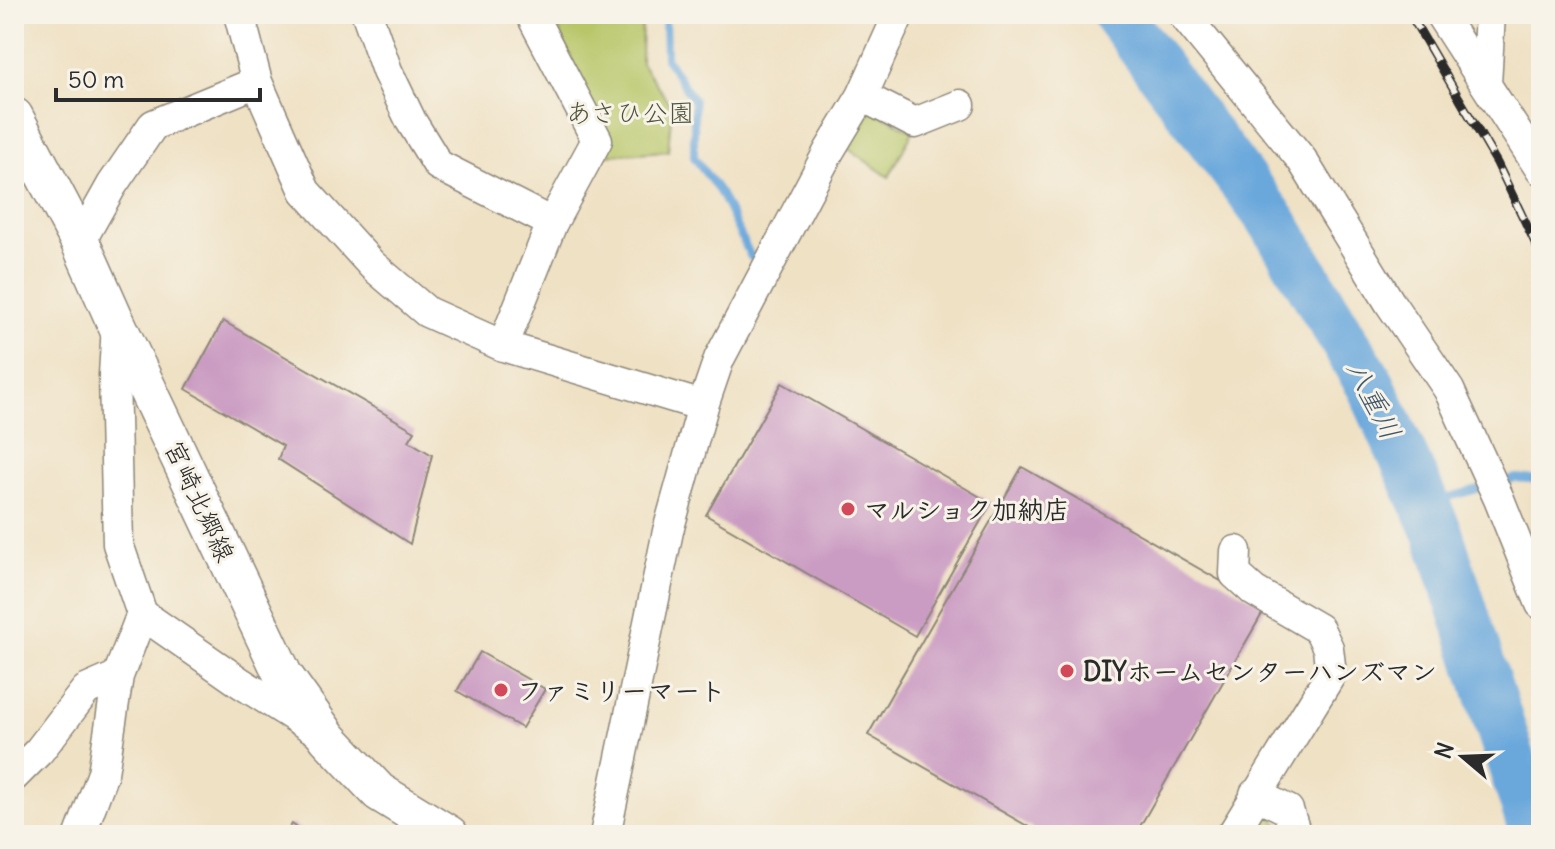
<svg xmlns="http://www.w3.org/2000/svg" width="1555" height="849" font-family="Delius,'Klee One',sans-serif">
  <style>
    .green { fill: #b8c668; stroke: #72784a; stroke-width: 2 }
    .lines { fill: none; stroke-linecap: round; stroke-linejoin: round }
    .stream { stroke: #6aa8dc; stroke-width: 8 }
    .river { stroke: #6aa8dc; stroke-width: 50 }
    .building { fill: #cb9cc3 }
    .minor-casing { stroke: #8d8678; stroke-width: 33 }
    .major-casing { stroke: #8d8678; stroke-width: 41 }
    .minor { stroke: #fff; stroke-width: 30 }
    .major { stroke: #fff; stroke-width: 38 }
    .rail-casing { stroke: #2b2b2b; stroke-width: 9 }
    .rail { stroke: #f7f3e8; stroke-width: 6; stroke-dasharray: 18; stroke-linecap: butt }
    .poi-dot { fill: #d1495b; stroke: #f7f3e8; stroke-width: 3 }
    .labels { text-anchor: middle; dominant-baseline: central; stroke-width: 6; stroke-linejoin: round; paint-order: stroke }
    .park-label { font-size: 26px; fill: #4e523a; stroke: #f7f3e8 }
    .street-label { font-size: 26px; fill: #2b2b2b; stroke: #f7f3e8 }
    .poi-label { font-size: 26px; font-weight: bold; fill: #2b2b2b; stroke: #f7f3e8; text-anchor: start }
    .water-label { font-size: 28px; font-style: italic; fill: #415769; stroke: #f7f3e8 }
  </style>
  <rect width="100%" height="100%" fill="#f7f3e8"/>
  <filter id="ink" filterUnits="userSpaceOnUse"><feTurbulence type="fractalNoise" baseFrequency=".0125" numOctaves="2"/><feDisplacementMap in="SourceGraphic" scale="16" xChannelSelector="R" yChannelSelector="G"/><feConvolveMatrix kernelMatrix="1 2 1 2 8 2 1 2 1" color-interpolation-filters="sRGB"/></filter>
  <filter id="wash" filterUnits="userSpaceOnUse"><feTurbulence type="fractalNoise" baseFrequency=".006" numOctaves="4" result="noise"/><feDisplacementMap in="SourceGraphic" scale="32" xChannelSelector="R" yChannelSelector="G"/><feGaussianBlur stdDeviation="1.8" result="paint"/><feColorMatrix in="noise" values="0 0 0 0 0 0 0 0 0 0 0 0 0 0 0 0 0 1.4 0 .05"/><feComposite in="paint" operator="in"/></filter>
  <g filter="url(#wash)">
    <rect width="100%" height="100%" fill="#efe1c4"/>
    <!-- green -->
    <path class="green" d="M571,14H642L641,63L672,107L668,151L605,155L559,29Z
      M870,109L913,131L889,177L847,148Z
      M1269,813L1287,835H1240L1252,816Z"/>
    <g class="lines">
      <!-- stream -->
      <path class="stream" d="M665,14L666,58L694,101V157L720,193L751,257
        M1499,483L1516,478L1541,480
        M1424,504L1485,487"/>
      <!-- river -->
      <path class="river" d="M1117,14L1274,223L1371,386L1438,533L1535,835"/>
    </g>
    <g id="blocks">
      <!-- building -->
      <path class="building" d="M223,321L415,431L409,441L432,455L410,544L278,459L283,446L186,389Z
        M782,383L991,503L915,636L706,515Z
        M1022,467L1266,607L1135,835H1043L868,735Z
        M480,652L545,689L522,728L457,691Z
        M292,824L307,835H285Z"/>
    </g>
  </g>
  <g filter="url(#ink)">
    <use href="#blocks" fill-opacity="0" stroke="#8d8678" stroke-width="2"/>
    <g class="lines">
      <defs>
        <path id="minor" d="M239,14L257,82L305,191L372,265L427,312L503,346L703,406
          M367,14L387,71L411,121L438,165L552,223
          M1183,14L1302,160L1390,303L1449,390L1499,499L1541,604
          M1440,14L1541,170
          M1486,84L1490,14
          M862,96L915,123L960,105
          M80,242L112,185L153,125L257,82
          M117,325L114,375L118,544L142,614L241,683L322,734
          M503,346L552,223L597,140L531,14
          M14,776L39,751L86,690L118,676
          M1255,794L1288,810L1296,835
          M80,835L103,773L118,676L142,614
          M605,835L668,531L703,406L719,359L829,151L862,96L899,14
          M1232,835L1331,674L1328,648L1319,629L1254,591L1235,574L1236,551"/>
        <path id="major" d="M14,117L80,242L117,325L283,675L328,738L379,792L449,835"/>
      </defs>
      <!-- minor casing -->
      <use href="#minor" class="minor-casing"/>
      <!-- major casing -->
      <use href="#major" class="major-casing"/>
      <!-- minor -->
      <use href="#minor" class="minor"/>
      <!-- major -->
      <use href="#major" class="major"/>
      <defs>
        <path id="rail" d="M1410,14L1497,163L1541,255"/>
      </defs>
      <!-- rail casing -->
      <use href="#rail" class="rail-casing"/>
      <!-- rail -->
      <use href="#rail" class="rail"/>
    </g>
  </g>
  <!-- markers -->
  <g class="poi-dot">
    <circle cx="848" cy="509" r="8"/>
    <circle cx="1067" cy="671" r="8"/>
    <circle cx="501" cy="690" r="8"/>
  </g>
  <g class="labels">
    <!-- park labels -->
    <g class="park-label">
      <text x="630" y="112">あさひ公園</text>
    </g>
    <!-- street labels -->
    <g class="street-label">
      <text transform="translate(200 501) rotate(65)">宮崎北郷線</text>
    </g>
    <!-- poi labels -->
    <g class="poi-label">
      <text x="864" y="509">マルショク加納店</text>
      <text x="1083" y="671">DIYホームセンターハンズマン</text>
      <text x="517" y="690">ファミリーマート</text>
    </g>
    <!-- water labels -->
    <g class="water-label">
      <text transform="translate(1374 400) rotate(63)">八重川</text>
    </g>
  </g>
  <!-- margin -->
  <rect width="1555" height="849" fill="none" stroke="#f7f3e8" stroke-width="48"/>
  <!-- north arrow -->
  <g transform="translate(1463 757) rotate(289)" stroke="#f7f3e8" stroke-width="6" paint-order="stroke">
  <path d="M0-6L14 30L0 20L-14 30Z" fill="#2b2b2b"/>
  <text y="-12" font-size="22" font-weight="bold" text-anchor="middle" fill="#2b2b2b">N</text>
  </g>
  <!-- scale -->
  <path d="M56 88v12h204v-12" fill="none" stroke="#2b2b2b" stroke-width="4"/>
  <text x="68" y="88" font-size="24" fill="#2b2b2b" stroke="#f7f3e8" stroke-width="6" paint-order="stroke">50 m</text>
</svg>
